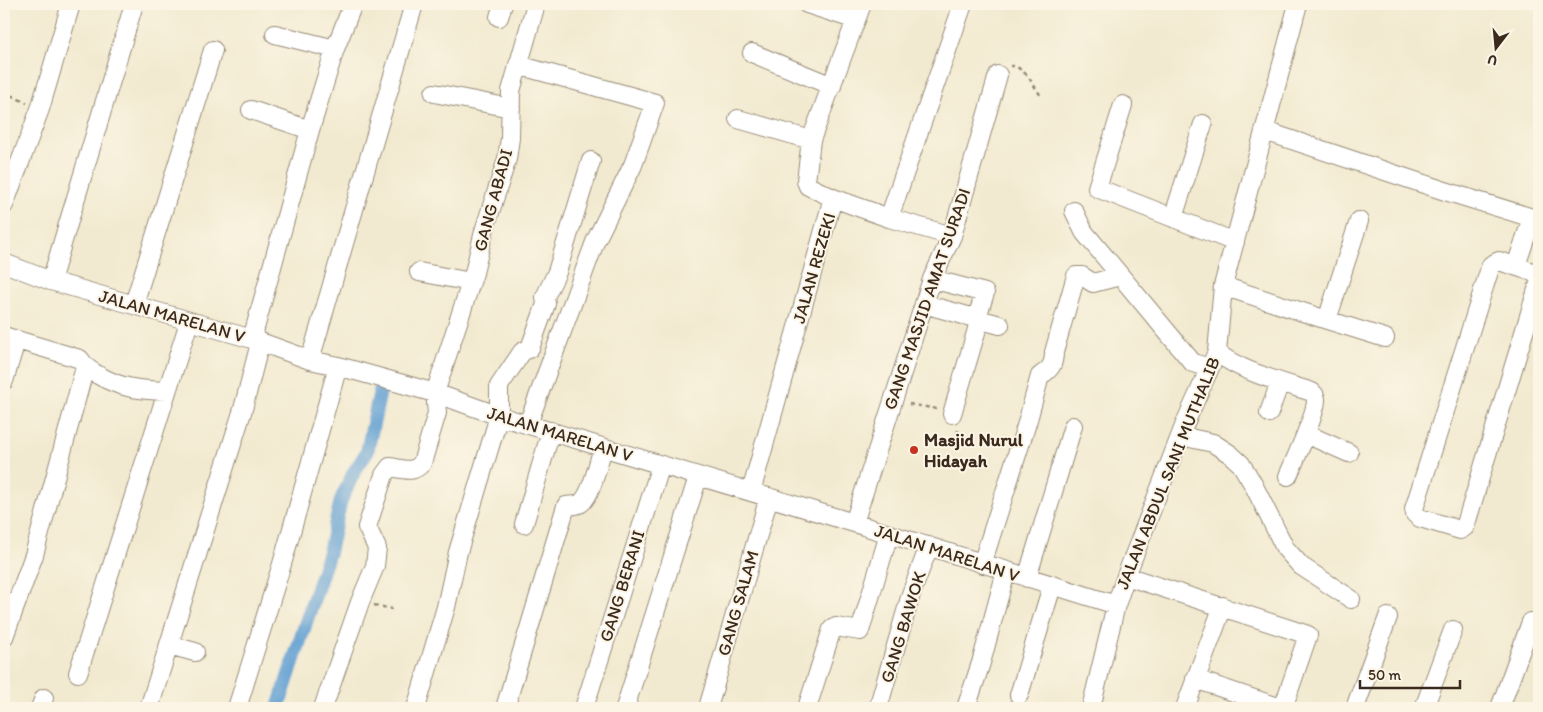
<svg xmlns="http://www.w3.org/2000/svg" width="1543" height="712" font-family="Itim,sans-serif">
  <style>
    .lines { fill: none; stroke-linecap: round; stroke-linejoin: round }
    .canal { stroke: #619fd2; stroke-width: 14 }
    .minor-casing { stroke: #968a77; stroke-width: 20 }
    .path { stroke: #968a77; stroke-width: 2.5; stroke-dasharray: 4 4; stroke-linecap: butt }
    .minor { stroke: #fff; stroke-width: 18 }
    .poi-dot { fill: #c8321e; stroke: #fcf5e5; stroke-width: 2 }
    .labels { text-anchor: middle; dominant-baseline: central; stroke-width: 4; stroke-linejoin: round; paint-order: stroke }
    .street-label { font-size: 18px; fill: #3b2a1e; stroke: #fcf5e5 }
    .poi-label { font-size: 18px; font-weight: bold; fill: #3b2a1e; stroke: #fcf5e5; text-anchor: start }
  </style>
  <rect width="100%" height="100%" fill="#fcf5e5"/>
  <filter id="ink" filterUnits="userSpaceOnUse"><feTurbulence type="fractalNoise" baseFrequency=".02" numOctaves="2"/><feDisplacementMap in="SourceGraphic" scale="10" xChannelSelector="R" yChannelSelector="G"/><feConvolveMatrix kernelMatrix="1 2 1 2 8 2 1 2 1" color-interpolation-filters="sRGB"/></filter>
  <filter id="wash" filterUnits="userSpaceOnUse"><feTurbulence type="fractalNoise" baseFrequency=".0096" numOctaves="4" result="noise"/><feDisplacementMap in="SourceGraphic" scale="20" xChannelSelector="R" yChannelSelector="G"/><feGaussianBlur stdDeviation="1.12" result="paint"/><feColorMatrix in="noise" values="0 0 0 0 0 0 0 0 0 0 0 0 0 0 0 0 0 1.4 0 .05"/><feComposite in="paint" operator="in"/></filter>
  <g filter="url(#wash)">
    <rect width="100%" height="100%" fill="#f2ead0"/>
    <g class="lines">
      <!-- canal -->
      <path class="canal" d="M278,708L329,552L341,500L354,472L367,452L380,391"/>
    </g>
  </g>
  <g filter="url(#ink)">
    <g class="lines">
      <defs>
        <path id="minor" d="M807,4L856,20
          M499,17L503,4
          M275,34L335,49
          M752,53L832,86
          M518,65L655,103L633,165L595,242L528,424
          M434,93L511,108
          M1123,105L1097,188L1235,242
          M251,110L310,130
          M738,119L811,140
          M1265,131L1442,190L1539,220
          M833,198L889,218L962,7
          M4,205L40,109L71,4
          M1074,211L1084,232L1193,363L1210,368
          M889,218L952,236
          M1173,218L1203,124
          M4,263L51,281L252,339L310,360L338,366L435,393L499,416L854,523L1116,605
          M1516,266L1532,218
          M419,272L471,282
          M1539,277L1533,272L1499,261L1491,265L1414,509L1415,514L1420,518L1460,530L1465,527L1539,283
          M932,279L985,293L977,317V329L952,414
          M51,281L134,4
          M1223,286L1327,320L1359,221
          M134,304L213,50
          M924,304L1000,325
          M1327,320L1385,338
          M4,336L80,359C85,367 89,370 98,375C122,389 140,390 167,391
          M252,339L310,130L335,49L353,4
          M1217,352C1236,370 1287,384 1312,392C1315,395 1315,395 1316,399C1317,412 1294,462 1288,476
          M310,360L414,4
          M4,381L16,341
          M1269,413L1280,382
          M1306,434L1349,453
          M1181,436L1213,443L1230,454L1241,464L1253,484L1285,548L1301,566L1351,599
          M751,492L833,198L808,186L806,181L811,140L862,4
          M854,523L932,279L952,236L998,75
          M524,524L551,431
          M982,564L1027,423L1040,376C1051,369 1054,364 1054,352L1076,276H1082L1093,283L1120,276
          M1126,576L1308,635L1283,708
          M1027,578L1073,426
          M4,637L34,555L85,367
          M169,645L195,652
          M78,673L189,322
          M1195,679L1281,708
          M1019,695L1052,586
          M40,708L44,698
          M149,708L243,409L260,343
          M237,708L282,564L338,366
          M323,708L360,602L375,566L377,548L367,527L384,475L390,467C403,469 413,474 422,463L437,413L435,393L474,273L484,231L507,159L510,138L511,91L536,4
          M416,708L446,607L458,552L499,416V386L522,352L530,348L546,304L545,297L557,272L591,161
          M505,708L566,506C571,505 577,506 581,503C592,495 599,460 603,447
          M584,708L661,465
          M625,708L698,477
          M708,708L769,497
          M807,708L832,629L836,627L860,631L889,534
          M878,708L911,594L929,546
          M966,708L981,663L1006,571
          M1091,708L1116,605L1126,576L1186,421L1217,352L1223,286L1298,4
          M1185,708L1223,606
          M1355,708L1388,617
          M1424,708L1453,630
          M1500,708L1531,622"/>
      </defs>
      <!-- minor casing -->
      <use href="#minor" class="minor-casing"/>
      <!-- path -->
      <path class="path" d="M4,38L9,17
        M1010,66H1016L1027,75L1041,96
        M4,92L27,103
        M909,404L937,409
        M957,434L959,427
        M374,605L392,609"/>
      <!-- minor -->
      <use href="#minor" class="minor"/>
    </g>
  </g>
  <!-- markers -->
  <circle class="poi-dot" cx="914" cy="450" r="5"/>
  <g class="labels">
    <!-- street labels -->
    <g class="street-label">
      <text transform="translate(493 200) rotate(-75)">GANG ABADI</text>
      <text transform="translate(814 268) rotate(-74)">JALAN REZEKI</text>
      <text transform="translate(927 299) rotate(-71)">GANG MASJID AMAT SURADI</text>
      <text transform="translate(172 316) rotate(16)">JALAN MARELAN V</text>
      <text transform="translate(560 434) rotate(17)">JALAN MARELAN V</text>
      <text transform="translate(1168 473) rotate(-68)">JALAN ABDUL SANI MUTHALIB</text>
      <text transform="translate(947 553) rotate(18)">JALAN MARELAN V</text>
      <text transform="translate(622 586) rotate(-73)">GANG BERANI</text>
      <text transform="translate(738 603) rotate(-74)">GANG SALAM</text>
      <text transform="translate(903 627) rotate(-73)">GANG BAWOK</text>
    </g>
    <!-- poi labels -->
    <g class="poi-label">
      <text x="924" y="440">Masjid Nurul<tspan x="924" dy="21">Hidayah</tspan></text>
    </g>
  </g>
  <!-- margin -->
  <rect width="1543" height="712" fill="none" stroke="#fcf5e5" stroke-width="20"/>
  <!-- north arrow -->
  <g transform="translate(1496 48) rotate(196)" stroke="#fcf5e5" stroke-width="4" paint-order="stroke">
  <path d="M0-4L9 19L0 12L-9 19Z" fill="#3b2a1e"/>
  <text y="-8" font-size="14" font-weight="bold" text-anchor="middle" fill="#3b2a1e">U</text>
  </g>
  <!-- scale -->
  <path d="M1360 680v8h100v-8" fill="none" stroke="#3b2a1e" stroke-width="2.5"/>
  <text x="1368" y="680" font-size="15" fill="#3b2a1e" stroke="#fcf5e5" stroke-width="4" paint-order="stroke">50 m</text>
</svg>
